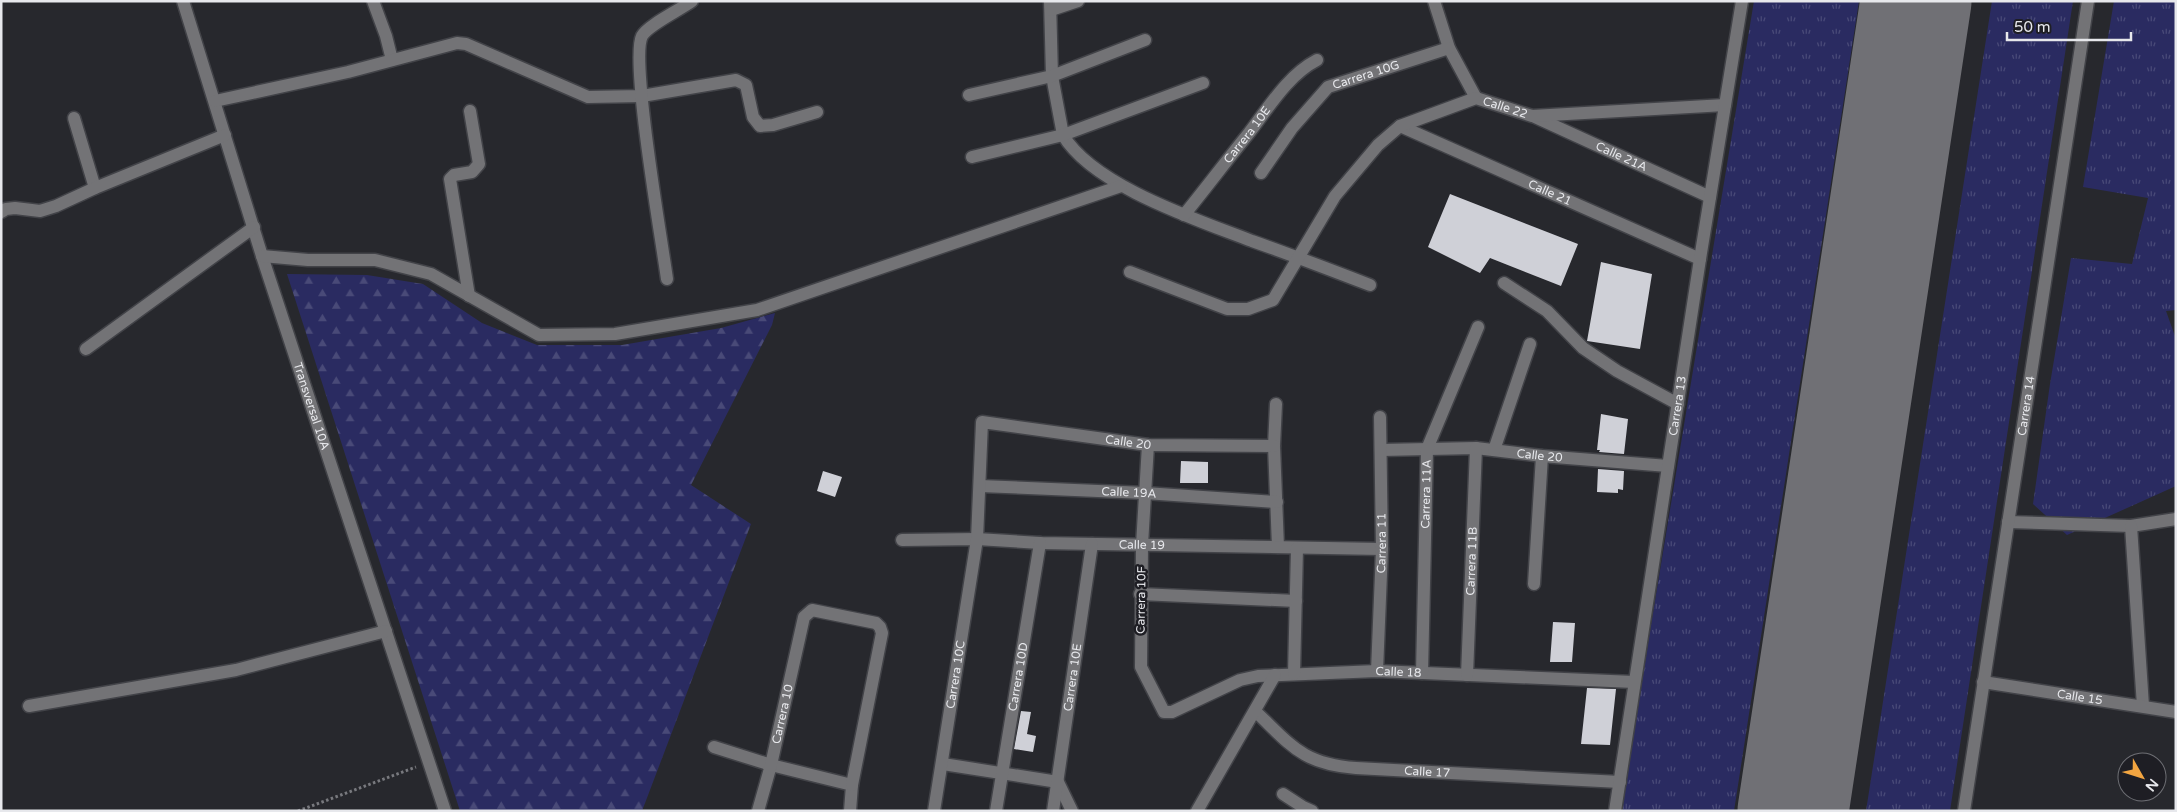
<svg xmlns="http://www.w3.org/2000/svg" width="2177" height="812" font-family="'Varela Round',sans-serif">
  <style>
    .grass { fill: url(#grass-tufts) }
    .forest { fill: url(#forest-firs) }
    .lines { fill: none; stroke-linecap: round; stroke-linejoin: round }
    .runway { stroke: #707075; stroke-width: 111 }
    .building { fill: #cfd0d7 }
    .minor-casing { stroke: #424348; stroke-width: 15 }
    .path { stroke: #78797e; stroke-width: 3; stroke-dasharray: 2.5 2.5; stroke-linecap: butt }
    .minor { stroke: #737376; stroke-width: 12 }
    .labels { text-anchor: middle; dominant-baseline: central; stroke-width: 5; stroke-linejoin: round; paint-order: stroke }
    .street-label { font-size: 12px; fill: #e7e8ec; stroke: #1e1e24 }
  </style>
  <defs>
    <pattern id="grass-tufts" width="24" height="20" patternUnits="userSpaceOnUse" patternTransform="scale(1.25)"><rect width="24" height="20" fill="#2a2b61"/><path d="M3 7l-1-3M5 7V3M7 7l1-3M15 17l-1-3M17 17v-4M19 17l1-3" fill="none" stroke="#494a78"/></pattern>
    <pattern id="forest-firs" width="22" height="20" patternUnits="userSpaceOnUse" patternTransform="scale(1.25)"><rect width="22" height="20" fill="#2a2b61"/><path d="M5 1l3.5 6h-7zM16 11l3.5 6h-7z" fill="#494a78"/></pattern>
  </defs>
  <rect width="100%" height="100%" fill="#27282d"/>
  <!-- grass -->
  <path class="grass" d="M1754,1H1859L1734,811H1622L1651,625Z
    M1992,1H2073L1958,758L1950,811H1866Z
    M2114,1H2176V310L2166,311L2176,339V486L2067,535L2033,504L2050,384L2071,258L2132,264L2148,198L2083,187Z"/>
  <!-- forest -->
  <path class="forest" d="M287,274L367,275L423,284L482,323L537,345H622L721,328L775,313L772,325L691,485L751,524L642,811H460Z"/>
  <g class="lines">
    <!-- runway -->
    <path class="runway" d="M1793,811L1916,1"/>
  </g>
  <!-- building -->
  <path class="building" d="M1450,194L1578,244L1561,286L1490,258L1480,273L1428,247Z
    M1601,262L1652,274L1640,349L1587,341Z
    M1601,414L1628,419L1624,454L1599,452L1600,450H1597Z
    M1181,461L1208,462V483H1180Z
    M1598,469L1624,471L1623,490L1618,489V493L1597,492Z
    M823,471L842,477L835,497L817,491Z
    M1553,622L1575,623L1572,662H1550Z
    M1587,688L1616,689L1610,745L1581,744Z
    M1021,711L1031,712L1027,734L1036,736L1033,752L1014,749Z"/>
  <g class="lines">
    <defs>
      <g id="minor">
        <path id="s1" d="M183,1L262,256L445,811"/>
        <path d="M373,1L386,36L392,60"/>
        <path d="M1050,1L1052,76L1063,135C1093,186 1198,220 1252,241C1292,255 1331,270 1370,285"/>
        <path d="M1434,1L1449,48L1476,98"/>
        <path d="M1051,10L1078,1"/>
        <path d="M969,95L1052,76L1145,40"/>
        <path d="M215,101L348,72L457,43L466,44L588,97L642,96L736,80L746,85L753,117L760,126L773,125L817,112"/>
        <path id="s2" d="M1535,117L1710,197"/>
        <path d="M74,118L95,188"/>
        <path id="s3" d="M1400,126L1700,259"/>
        <path d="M972,157L1063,135L1203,83"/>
        <path id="s4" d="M1261,173L1292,128L1328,87L1449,48"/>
        <path d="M1,212L6,209L15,208L40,211L56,206L95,188L225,135"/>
        <path id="s5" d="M1184,215C1206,188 1227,160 1249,133C1269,107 1288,75 1317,60"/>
        <path d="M262,256L308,260H375L431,274L539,335L615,334L757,310L1121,186"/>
        <path id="s6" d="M1130,272L1227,309H1248L1273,300L1335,196L1378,145L1400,126L1476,98L1532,116L1725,105"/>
        <path d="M667,279C662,242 630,59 642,36C648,25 680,10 692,1"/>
        <path d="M1504,283L1547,311L1583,348L1617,371L1678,404"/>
        <path d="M469,296L450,179L454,175L472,172L479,164L470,111"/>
        <path d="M86,349L254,227"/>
        <path d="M1276,404L1274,446L1278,547"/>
        <path id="s7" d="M1148,445L1142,545L1141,667L1164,712H1172L1240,680L1258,676L1377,671L1634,682"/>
        <path id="s8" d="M1381,450L1476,448L1542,456L1668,466"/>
        <path d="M1494,450L1530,344"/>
        <path id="s9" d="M980,486L1145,493L1277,502"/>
        <path d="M2008,522L2131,526L2176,519"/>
        <path d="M2131,526L2143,706"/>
        <path id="s10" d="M902,540L977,539L1040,543L1382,549"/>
        <path d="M1534,584L1542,456"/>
        <path d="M1140,594L1296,601"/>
        <path id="s11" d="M1377,671L1382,549L1380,417"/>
        <path id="s12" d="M1422,673L1427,449L1478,327"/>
        <path d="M1294,674L1297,548"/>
        <path id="s13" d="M1467,675L1476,448"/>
        <path id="s14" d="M1983,682L2176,712"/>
        <path d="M29,706L236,670L386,631"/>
        <path id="s15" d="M1255,711C1291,745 1302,764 1356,768L1620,782"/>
        <path d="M714,747L771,765L852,785L850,811"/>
        <path d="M943,764L1058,782L1072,811"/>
        <path d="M1283,794L1303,807L1312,811"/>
        <path id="s16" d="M758,811L771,765L804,617L812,610L876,623L880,627L882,633L852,785"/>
        <path id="s17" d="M934,811L977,539L982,422L1148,445L1274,446"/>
        <path id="s18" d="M996,811L1040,543"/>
        <path id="s19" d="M1053,811L1092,544"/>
        <path d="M1197,811L1275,675"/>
        <path id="s20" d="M1615,811L1700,259L1742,1"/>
        <path id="s21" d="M1964,811L2088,1"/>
      </g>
    </defs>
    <!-- minor casing -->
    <use href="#minor" class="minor-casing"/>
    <!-- path -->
    <path class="path" d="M298,811L416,767"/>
    <!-- minor -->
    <use href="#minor" class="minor"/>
  </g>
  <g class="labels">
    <!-- street labels -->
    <g class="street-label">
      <text stroke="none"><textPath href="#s4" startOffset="149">Carrera 10G</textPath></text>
      <text stroke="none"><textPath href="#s6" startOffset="480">Calle 22</textPath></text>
      <text stroke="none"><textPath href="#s5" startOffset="102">Carrera 10E</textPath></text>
      <text stroke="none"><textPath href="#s2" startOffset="95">Calle 21A</textPath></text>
      <text stroke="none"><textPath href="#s3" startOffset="164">Calle 21</textPath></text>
      <text stroke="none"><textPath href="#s20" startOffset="410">Carrera 13</textPath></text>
      <text stroke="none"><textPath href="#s21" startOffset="410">Carrera 14</textPath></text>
      <text stroke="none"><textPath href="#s1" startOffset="425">Transversal 10A</textPath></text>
      <text stroke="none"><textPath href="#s17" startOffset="540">Calle 20</textPath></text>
      <text stroke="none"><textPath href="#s8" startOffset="159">Calle 20</textPath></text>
      <text stroke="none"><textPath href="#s9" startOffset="149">Calle 19A</textPath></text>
      <text stroke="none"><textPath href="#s12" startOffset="179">Carrera 11A</textPath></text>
      <text stroke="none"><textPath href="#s11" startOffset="128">Carrera 11</textPath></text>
      <text stroke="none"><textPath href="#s10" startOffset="240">Calle 19</textPath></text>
      <text stroke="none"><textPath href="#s13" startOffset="114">Carrera 11B</textPath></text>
      <text transform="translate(1141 600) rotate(-89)">Carrera 10F</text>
      <text stroke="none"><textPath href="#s7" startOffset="515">Calle 18</textPath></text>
      <text stroke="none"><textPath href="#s17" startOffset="138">Carrera 10C</textPath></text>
      <text stroke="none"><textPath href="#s18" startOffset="136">Carrera 10D</textPath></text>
      <text stroke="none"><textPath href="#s19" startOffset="135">Carrera 10E</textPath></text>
      <text stroke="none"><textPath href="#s14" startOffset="98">Calle 15</textPath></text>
      <text stroke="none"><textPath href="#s16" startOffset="100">Carrera 10</textPath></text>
      <text stroke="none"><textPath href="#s15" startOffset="191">Calle 17</textPath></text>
    </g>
  </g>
  <!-- border -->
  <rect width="2177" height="812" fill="none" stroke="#e7e8ec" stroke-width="5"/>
  <!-- north arrow -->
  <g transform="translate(2142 777) rotate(129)"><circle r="24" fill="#1e1e24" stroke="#6e6f74"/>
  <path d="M0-4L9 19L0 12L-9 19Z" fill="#f2a541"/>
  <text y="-8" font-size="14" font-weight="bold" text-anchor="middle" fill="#e7e8ec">N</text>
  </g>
  <!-- scale -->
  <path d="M2007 32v8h124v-8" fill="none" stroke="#e7e8ec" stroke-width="2.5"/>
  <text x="2014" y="32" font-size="15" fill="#e7e8ec" stroke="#1e1e24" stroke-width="4" paint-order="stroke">50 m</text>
</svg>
